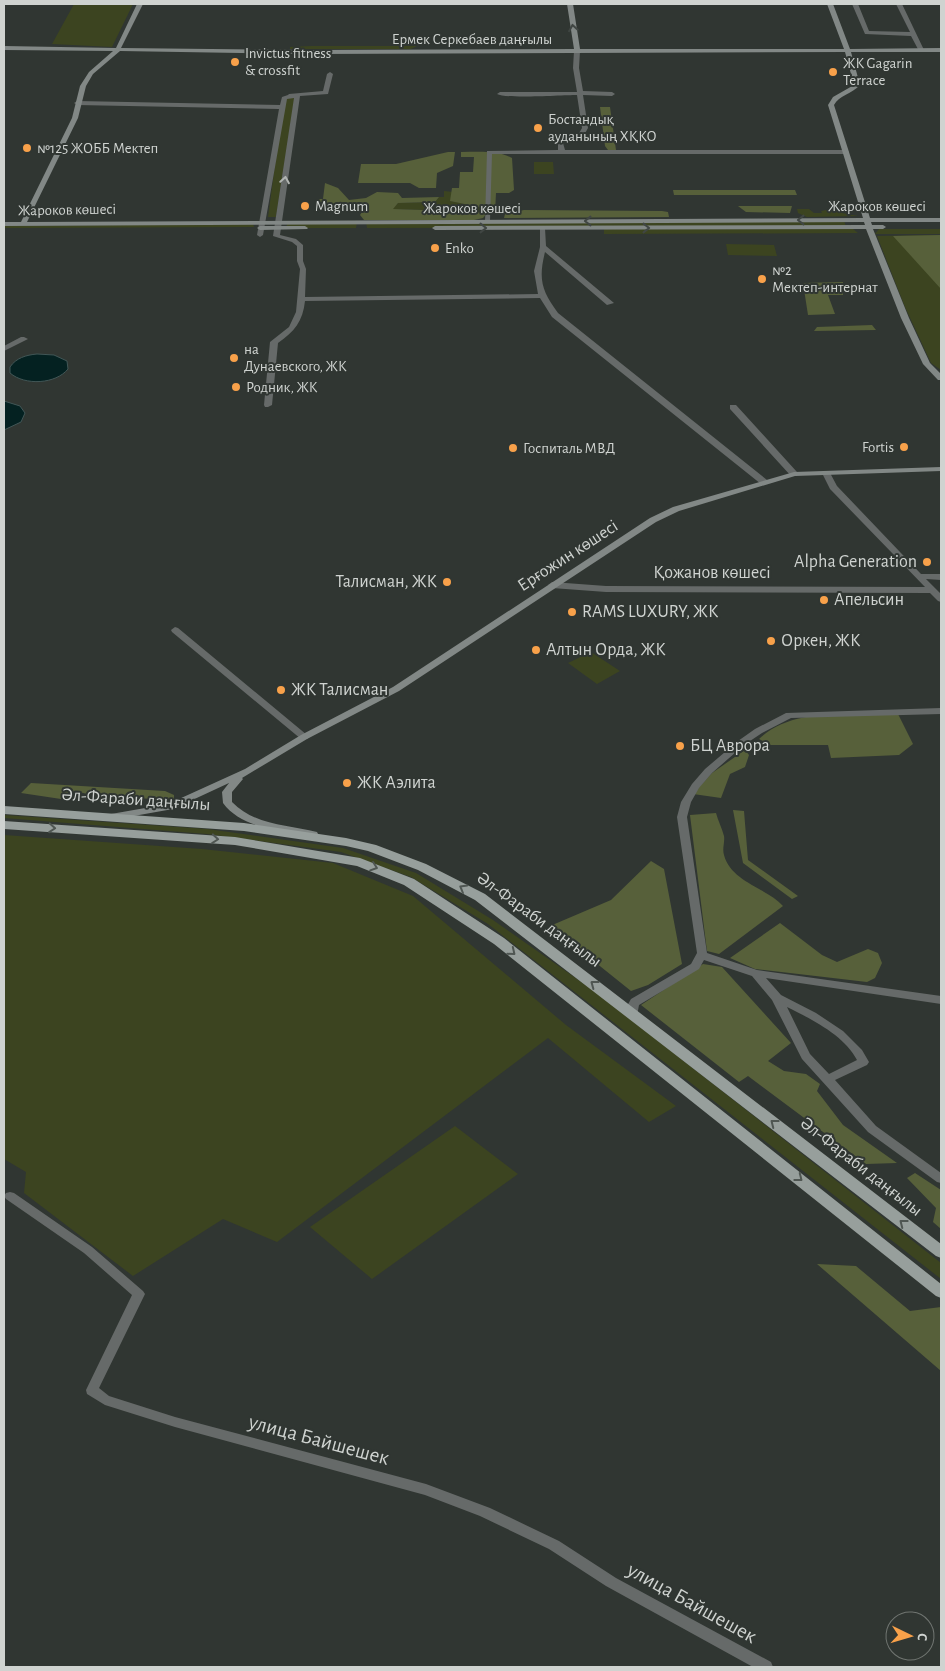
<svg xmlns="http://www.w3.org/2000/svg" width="945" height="1671" font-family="'Alegreya Sans',sans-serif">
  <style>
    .green { fill: #3c4420 }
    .forest { fill: #57603a }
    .water { fill: #042121; stroke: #415656 }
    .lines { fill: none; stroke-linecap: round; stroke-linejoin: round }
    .street { fill: #666a69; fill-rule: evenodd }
    .secondary { fill: #828886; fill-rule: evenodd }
    .primary { fill: #979f9c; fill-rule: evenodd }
    .oneway { stroke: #404643 }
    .oneway2 { stroke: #b0b4b1 }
    .oneway3 { stroke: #4f5652 }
    .poi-dot { fill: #f8a14a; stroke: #303632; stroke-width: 2 }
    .labels { text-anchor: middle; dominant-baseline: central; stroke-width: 4; stroke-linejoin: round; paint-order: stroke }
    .far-street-label { font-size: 15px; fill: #cfd3d0; stroke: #303632 }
    .far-poi-label { font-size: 15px; fill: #cfd3d0; stroke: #303632; text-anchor: start }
    .street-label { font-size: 18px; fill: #cfd3d0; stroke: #303632 }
    .poi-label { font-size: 18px; fill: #cfd3d0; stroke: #303632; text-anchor: start }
    .near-street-label { font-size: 21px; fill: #cfd3d0; stroke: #303632 }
  </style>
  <rect width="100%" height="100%" fill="#303632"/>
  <!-- green -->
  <path class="green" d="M74,4H133L112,47L52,44Z
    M311,46H417L411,49H290V47Z
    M295,96L276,217H268L284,98Z
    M534,162H553L554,174H534Z
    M444,191L453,192L451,201L479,207L488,212L392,209L398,203L435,202L439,197H444Z
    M797,209H809L814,213H822L821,211L826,210L858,216L807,217L798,213Z
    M844,220L846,227L367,228L366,222Z
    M288,221L357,222L356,228H286Z
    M253,224L254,227L4,228V226Z
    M604,229H853L858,233L604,234Z
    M879,229H941V234H875Z
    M941,235V370L931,363L905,307L877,236Z
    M726,244L774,245L777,256L728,255Z
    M591,652L620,671L597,684L568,663Z
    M4,815L207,829L343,848L416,873L493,920L597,993L941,1263V1279L488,924L411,877L341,852L207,834L4,818Z
    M4,835L202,849L333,863L413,896L566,1025L676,1106L649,1122L548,1038L277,1242L223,1219L133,1276L24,1193L26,1172L4,1159Z
    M455,1126L518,1174L372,1279L310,1227Z"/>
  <!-- forest -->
  <path class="forest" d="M600,107H610L616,150H608L605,146Z
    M448,152H455L453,166L437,173L436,188H419L410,183H358L361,164H396Z
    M461,152C479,152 497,150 512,158L514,190L509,193H496L495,212H488L483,218L474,220H364L360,215L364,209L347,206L316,208L317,199H323L325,183L338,188L349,200L366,198L377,192L398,193L402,198L439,197L435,202L398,203L393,209L486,212L479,207L450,201L452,188H459L460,172H473L474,157H461Z
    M673,190H795L797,195H674Z
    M738,206H792L790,213L746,212Z
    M524,210L662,211L668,212L669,217L504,218L505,214Z
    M941,235V289L893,236Z
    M843,282V295H828L835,314L808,315L803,283Z
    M872,325L876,330L814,331L817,327Z
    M898,714L913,744L899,755L831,758L828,745H771L759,739C794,706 854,715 898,714Z
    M745,750L749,755L745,767L730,774L721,798L693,794L712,773Z
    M31,783L165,791L174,795V800L96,796L79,792L61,799L21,793Z
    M733,810L744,811L748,860L798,896L792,899L743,863Z
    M716,813C718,821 722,828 724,836C725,842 722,849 724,855C731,882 767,888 783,906L719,954L707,951L690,815Z
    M651,861L664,869L682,964L648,985L631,991L550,926L611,900Z
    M780,923L822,955L837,962L868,949L878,953L882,963L875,978L867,982L755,969L730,958Z
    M703,964L722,967L791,1043L768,1061L784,1071L806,1074L820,1084L817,1091L843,1125L897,1163L866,1164L748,1076L739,1082L641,1005Z
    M915,1173L941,1190V1229L933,1222L936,1208L907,1178Z
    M817,1264L856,1266L910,1311L941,1307V1371Z"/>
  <!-- water -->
  <path class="water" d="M37,354L54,355L67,361L68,369C56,384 25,386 10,373V367C16,358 26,355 37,354Z
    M4,401L20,406L25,413L21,422L4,430Z"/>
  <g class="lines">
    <!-- street -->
    <path class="street" d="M852,4H858L869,31L910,32L896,4H902L924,50L919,51L911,36L865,34Z
      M577,49L580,51L579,68L583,91L612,92L615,94L612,96L583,95L588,128L583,137L563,143L565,150H846L849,152L846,154H492L490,221L485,222L487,151L558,150V141L578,135L582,128L577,95C562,95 506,99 497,94L500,92H577L573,68L574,51Z
      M330,72L333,74L328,94L300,96L280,235L296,239L303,245V261L306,269L305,297L538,294L534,271L540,247V229L545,228L546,246L614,303L607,305L545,252C538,280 542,291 558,313L767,480V484H761L552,317L540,298L305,301C303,321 294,332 278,343L272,405L268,407H265L264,405L270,342L289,327L296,312L300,269L297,261V246L292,242L273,236L294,98L287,99L263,235L260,237L257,235L279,109L77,105L74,103L77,101L280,105L282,97L288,95L289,94L323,91L327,74Z
      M21,337H24L28,339L4,351V346Z
      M730,405H736L797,472V476H791L730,409Z
      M823,471H829L837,486L921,574H941V580L926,579L941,594V602L938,601L930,593L606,592L552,588L548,585L552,582L606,586L925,587L830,489L822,473Z
      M175,627L178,628L307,735L309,737L307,739H301L172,632L171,630Z
      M941,708V714L791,718L762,733L744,745L712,773L699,788L691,802L687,817L707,953L757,970L941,996V1004L766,978L781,995L816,1013L843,1031L862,1050L869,1062L867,1065L835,1080L876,1126L941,1173V1183L937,1182L868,1132L802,1059L772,1000L752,976L704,960L699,969L639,1005L637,1016H629L627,1006L631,999L691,964L697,953L677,817L681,802L692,784L705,769L738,741L755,729L786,713ZM787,1007C811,1019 844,1035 857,1060L829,1074L810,1054Z
      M10,1192L14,1193L92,1247L143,1291L145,1294L99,1388L109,1396L175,1417L426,1484L490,1508L559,1541L616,1578L771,1662L773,1667H753L606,1586L549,1549L480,1516L425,1495L175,1427L105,1405L87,1394L86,1390L132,1295L84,1253L6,1199L4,1196L6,1193Z"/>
    <!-- secondary -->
    <path class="secondary" d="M137,4H143L121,48L311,50L574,49L567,4H573L580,49H844L827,4H833L850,49L941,48V52H851L860,85C852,94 839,95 834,105L870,218H941V222H871L872,225H883L886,227L883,229H873L909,318L930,363L941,374V380H938L923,364L901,318L866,229L435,230L432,228L435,226L865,225L864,222L4,226V222H21L72,118L80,86L89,72L113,51L4,50V46L116,48ZM120,51L311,54L845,52L854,85L833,97L828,105L863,218L27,222L78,118L86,86L93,74Z
      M305,226L308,228L307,229L260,230L257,228L260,226Z
      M941,467V471L795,476L679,511L656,522L399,691L307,739L242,778L243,779L232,792V802C254,825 288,825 317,832L318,834L317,836L313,837C283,831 242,829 223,803L222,792L229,783L173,809L111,820L106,817L111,814L168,804L245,769L301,735L393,687L650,518L673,507L794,472Z"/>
    <!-- primary -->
    <path class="primary" d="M4,806L244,823L346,838L376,845L426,864L485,894L941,1244V1258L936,1256L475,900L418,870L368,851L346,846L244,831L4,814Z
      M4,821L235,837L360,858L414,879L504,938L941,1284V1298L936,1296L494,944L404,885L357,866L235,845L4,829Z"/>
  </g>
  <!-- one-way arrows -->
  <defs><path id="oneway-chevron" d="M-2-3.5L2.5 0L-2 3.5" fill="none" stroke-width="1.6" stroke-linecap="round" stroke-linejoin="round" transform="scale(1.25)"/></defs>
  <g class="oneway">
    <use href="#oneway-chevron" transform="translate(573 28) rotate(-99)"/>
    <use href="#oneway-chevron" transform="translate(801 220) rotate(180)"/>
    <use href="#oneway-chevron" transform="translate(588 221) rotate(180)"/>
    <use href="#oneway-chevron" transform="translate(483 228)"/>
    <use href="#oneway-chevron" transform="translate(646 228)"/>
  </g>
  <use class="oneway2" href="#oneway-chevron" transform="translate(285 180) rotate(-81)"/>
  <g class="oneway3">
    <use href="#oneway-chevron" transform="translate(52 828) rotate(4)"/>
    <use href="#oneway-chevron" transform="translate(215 839) rotate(5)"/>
    <use href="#oneway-chevron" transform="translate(374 867) rotate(19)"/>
    <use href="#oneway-chevron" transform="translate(463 888) rotate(-150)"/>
    <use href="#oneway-chevron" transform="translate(512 952) rotate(39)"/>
    <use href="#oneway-chevron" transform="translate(594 984) rotate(-143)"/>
    <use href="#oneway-chevron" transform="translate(774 1123) rotate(-142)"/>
    <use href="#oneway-chevron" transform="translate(799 1178) rotate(38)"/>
    <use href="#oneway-chevron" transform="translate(903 1223) rotate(-142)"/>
  </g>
  <!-- markers -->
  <g class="poi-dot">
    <circle cx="235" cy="62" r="5"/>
    <circle cx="833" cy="72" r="5"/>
    <circle cx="538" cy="128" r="5"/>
    <circle cx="27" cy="148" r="5"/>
    <circle cx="305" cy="206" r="5"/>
    <circle cx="435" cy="248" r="5"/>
    <circle cx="762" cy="279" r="5"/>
    <circle cx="234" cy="358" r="5"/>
    <circle cx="236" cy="387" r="5"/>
    <circle cx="904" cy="447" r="5"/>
    <circle cx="513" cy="448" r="5"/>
    <circle cx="927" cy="562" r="5"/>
    <circle cx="447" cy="582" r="5"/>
    <circle cx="824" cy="600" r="5"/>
    <circle cx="572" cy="612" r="5"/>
    <circle cx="771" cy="641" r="5"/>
    <circle cx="536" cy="650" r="5"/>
    <circle cx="281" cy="690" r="5"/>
    <circle cx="680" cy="746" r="5"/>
    <circle cx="347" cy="783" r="5"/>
  </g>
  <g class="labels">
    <!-- far-street labels -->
    <g class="far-street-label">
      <text x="472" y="39">Ермек Серкебаев даңғылы</text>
      <text x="877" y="206">Жароков көшесі</text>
      <text x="472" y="208">Жароков көшесі</text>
      <text transform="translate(67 210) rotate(-1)">Жароков көшесі</text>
    </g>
    <!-- far-poi labels -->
    <g class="far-poi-label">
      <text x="245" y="53">Invictus fitness<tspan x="245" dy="17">&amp; crossfit</tspan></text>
      <text x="843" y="63">ЖК Gagarin<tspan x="843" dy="17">Terrace</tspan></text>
      <text x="548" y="119">Бостандық<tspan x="548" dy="17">ауданының ХҚКО</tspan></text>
      <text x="37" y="148">№125 ЖОББ Мектеп</text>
      <text x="315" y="206">Magnum</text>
      <text x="445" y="248">Enko</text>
      <text x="772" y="270">№2<tspan x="772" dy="17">Мектеп-интернат</tspan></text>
      <text x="244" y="349">на<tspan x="244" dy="17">Дунаевского, ЖК</tspan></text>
      <text x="246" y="387">Родник, ЖК</text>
      <text x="894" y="447" text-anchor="end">Fortis</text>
      <text x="523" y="448">Госпиталь МВД</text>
    </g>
    <!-- street labels -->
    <g class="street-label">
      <text transform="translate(568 556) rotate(-33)">Ерғожин көшесі</text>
      <text x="712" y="573">Қожанов көшесі</text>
      <text transform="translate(136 800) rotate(4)">Әл-Фараби даңғылы</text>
      <text transform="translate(539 920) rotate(36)">Әл-Фараби даңғылы</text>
      <text transform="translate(861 1167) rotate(38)">Әл-Фараби даңғылы</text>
    </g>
    <!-- poi labels -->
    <g class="poi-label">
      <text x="917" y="562" text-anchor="end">Alpha Generation</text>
      <text x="437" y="582" text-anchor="end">Талисман, ЖК</text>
      <text x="834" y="600">Апельсин</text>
      <text x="582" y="612">RAMS LUXURY, ЖК</text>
      <text x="781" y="641">Оркен, ЖК</text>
      <text x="546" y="650">Алтын Орда, ЖК</text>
      <text x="291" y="690">ЖК Талисман</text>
      <text x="690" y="746">БЦ Аврора</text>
      <text x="357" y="783">ЖК Аэлита</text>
    </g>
    <!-- near-street labels -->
    <g class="near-street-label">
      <text transform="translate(319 1440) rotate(15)">улица Байшешек</text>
      <text transform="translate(692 1603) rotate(29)">улица Байшешек</text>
    </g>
  </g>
  <!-- border -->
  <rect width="945" height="1671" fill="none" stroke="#cfd3d0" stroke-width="10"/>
  <!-- north arrow -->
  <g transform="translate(910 1636) rotate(95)"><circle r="24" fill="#303632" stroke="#707571"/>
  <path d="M0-4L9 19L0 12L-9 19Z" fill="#f8a14a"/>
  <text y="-8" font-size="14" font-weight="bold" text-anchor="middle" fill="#cfd3d0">С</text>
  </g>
</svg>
